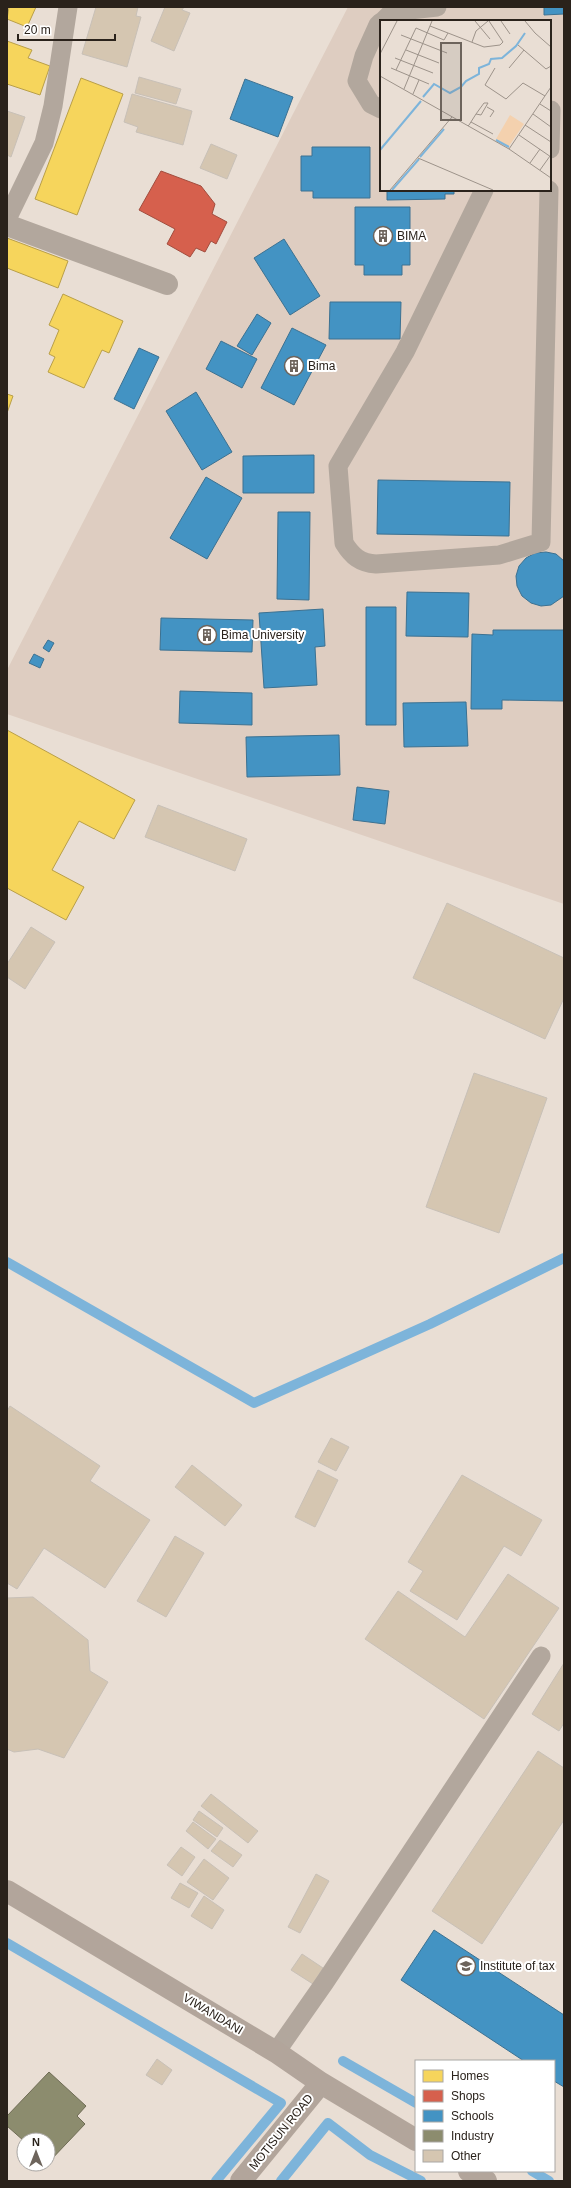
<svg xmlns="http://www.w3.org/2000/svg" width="571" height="2188" font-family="Arial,sans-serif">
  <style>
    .education { fill: #decdc1; fill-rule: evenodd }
    .homes { fill: #f6d55c; stroke: #b99f48 }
    .shops { fill: #d6604d; stroke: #a24d3e }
    .schools { fill: #4393c3; stroke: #3c7191 }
    .industry { fill: #8c8c6e; stroke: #6f6c55 }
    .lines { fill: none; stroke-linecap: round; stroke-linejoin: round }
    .stream { stroke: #7db4da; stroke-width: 10 }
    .building { fill: #d5c6b1; stroke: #c8c0b7 }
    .lane { stroke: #b2a79d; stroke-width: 19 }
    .street { stroke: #b2a79d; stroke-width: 22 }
    .secondary { stroke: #b2a59b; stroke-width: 22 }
    .labels { text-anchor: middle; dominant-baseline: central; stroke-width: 4; stroke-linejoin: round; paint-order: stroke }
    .poi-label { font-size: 12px; fill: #2a221b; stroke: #fff; text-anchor: start }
    .street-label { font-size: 12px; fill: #2a221b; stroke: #fff }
    .inset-river { fill: none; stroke: #7db4da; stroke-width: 2 }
    .inset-road { fill: none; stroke: #9d938a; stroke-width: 1 }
    .view { fill: #6d645c; fill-opacity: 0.15; stroke: #6d645c; stroke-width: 2 }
    .inset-edge { fill: none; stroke: #2a221b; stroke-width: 2 }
  </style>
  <rect width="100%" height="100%" fill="#e9ded4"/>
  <!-- education -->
  <path class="education" d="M348,7H564V904L7,714V670ZM381,21H550V190H381Z"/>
  <!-- homes -->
  <path class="homes" d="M9,7H36L27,27L7,19Z
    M7,41L32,50L28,58L50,66L40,95L7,84Z
    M81,78L123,94L77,215L35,199Z
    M7,238L68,261L58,288L7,268Z
    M63,294L123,321L109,353L102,350L84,388L48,372L55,357L49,354L59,330L49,325Z
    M7,394L13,396L7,413Z
    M7,730L135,800L114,839L79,821L52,870L84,887L66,920L7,888Z"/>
  <!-- shops -->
  <path class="shops" d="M161,171L201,186L215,204L212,214L227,222L216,244L211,241L205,252L196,248L190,257L167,244L175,229L139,210Z"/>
  <!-- schools -->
  <path class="schools" d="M544,7H564V14L544,15Z
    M245,79L293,97L278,137L230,119Z
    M312,147H370V198H313V191H301V156H312Z
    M387,190H454V194H445V199L387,200Z
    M355,207H410V265H402V275H364V265H355Z
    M284,239L320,296L290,315L254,258Z
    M330,302H401L400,339H329Z
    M257,314L271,323L252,355L237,346Z
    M292,328L326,345L294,405L261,388Z
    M221,341L257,359L242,388L206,369Z
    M139,348L159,357L134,409L114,399Z
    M196,392L232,452L202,470L166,411Z
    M314,455V493H243V456Z
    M206,477L242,498L207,559L170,538Z
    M378,480L510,482L509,536L377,534Z
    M278,512H310L309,600L277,599Z
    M546,552L556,554L564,561V596L551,605L541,606L531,603L522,596L517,586L516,576L519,566L526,558L535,553Z
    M407,592L469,593L468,637L406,636Z
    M366,607H396V725H366Z
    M323,609L325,646L315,647L317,685L264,688L259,613Z
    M161,618L253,620L252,652L160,650Z
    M493,630H564V701L502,700V709H471L472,634L493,635Z
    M48,640L54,643L49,652L43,648Z
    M34,654L44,659L40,668L29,663Z
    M180,691L252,693V725L179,723Z
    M466,702L468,746L404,747L403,703Z
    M339,735L340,775L247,777L246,737Z
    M357,787L389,791L385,824L353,820Z
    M434,1930L564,2015V2087L554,2081V2061H524L401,1980Z"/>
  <!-- industry -->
  <path class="industry" d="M49,2072L86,2106L77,2116L85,2124L48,2163V2140L24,2141L7,2126V2116Z"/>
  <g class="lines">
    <!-- stream -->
    <path class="stream" d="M7,1262L254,1403L430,1324L564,1258
      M7,1943L281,2103L216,2181
      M343,2061L416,2103
      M532,2171L549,2181
      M281,2181L328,2123L370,2155L421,2181"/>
  </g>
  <!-- building -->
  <path class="building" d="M96,7H138L136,16L141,17L127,67L82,54Z
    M165,7H184L182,10L190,13L174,51L151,41Z
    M139,77L181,89L176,104L135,93Z
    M132,94L192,111L183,145L136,132L138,127L124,122Z
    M7,111L25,117L11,157L7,155Z
    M211,144L237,155L227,179L200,168Z
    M158,805L247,839L235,871L145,837Z
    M447,903L564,958V998L545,1039L413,978Z
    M31,927L55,942L25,989L7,977V964Z
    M474,1073L547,1098L499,1233L426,1207Z
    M10,1406L100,1466L90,1481L150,1520L105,1588L44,1548L17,1589L7,1583V1411Z
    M331,1438L349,1447L336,1471L318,1462Z
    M192,1465L242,1505L225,1526L175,1487Z
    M318,1470L338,1480L315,1527L295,1517Z
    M462,1475L542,1520L521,1556L504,1546L457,1620L410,1591L423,1571L408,1562Z
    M175,1536L204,1553L166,1617L137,1601Z
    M508,1574L559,1608L484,1719L365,1639L398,1591L465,1637Z
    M33,1597L88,1640L90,1671L108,1682L64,1758L38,1749L14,1752L7,1749V1598Z
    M564,1663V1723L559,1731L532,1714Z
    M538,1751L564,1768V1820L482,1944L432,1911Z
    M211,1794L258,1831L248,1843L201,1806Z
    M199,1811L223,1828L217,1837L193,1820Z
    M193,1822L216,1839L208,1849L186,1831Z
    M220,1840L242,1855L233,1867L211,1851Z
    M181,1847L195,1857L182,1876L167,1865Z
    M204,1859L229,1878L213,1900L187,1882Z
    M316,1874L329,1881L300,1933L288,1927Z
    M180,1883L198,1893L189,1908L171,1898Z
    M204,1896L224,1910L212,1929L191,1916Z
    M302,1954L323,1968L313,1984L291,1970Z
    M157,2059L172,2070L162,2085L146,2075Z"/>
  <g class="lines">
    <!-- lane -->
    <path class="lane" d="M383,21L392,12L437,7
      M381,22L378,25L364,56L357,81L371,104L381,109
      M550,149L551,110
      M484,190L405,352L338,466L344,543C352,556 360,563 376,564L499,555L541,542L549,190
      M7,219L44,143L53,106L68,7
      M276,2052L325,1982L541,1656"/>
    <!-- street -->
    <path class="street" d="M7,225L167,284"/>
    <!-- secondary -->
    <path class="secondary" d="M7,1891L276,2052L321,2083L416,2140
      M469,2171L486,2181
      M241,2181L321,2083"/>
  </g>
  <!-- icons -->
  <defs>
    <symbol id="building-ring" viewBox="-11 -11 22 22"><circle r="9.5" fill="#fff" stroke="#6d645c" stroke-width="1.5"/><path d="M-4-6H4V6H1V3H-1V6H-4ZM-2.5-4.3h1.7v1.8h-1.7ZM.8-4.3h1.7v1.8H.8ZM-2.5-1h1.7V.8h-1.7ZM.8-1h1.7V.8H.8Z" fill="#6d645c"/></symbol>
    <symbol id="university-ring" viewBox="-11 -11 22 22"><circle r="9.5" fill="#fff" stroke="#6d645c" stroke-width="1.5"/><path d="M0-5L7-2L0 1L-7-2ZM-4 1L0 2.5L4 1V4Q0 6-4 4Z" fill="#6d645c"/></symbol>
  </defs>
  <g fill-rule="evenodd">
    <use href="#building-ring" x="372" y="225" width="22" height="22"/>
    <use href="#building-ring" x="283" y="355" width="22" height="22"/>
    <use href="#building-ring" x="196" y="624" width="22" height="22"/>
    <use href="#university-ring" x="455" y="1955" width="22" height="22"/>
  </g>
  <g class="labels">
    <!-- poi labels -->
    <g class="poi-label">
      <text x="397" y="236">BIMA</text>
      <text x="308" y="366">Bima</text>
      <text x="221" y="635">Bima University</text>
      <text x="480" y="1966">Institute of tax</text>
    </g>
    <!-- street labels -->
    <g class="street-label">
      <text transform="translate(213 2014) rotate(31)">VIWANDANI</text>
      <text transform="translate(281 2132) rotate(-51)">MOTISUN ROAD</text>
    </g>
  </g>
  <!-- overview -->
  <g transform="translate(380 20)">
    <rect width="171" height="171" fill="#e9ded4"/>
    <path d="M130,95L144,104L129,126L116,119Z" fill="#f4d1ae"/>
    <path class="inset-river" d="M43,77L54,64L70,73L81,67L86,61L99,54V48L109,44L111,39L122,38L136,26L145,13M116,120L129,127M0,130L41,81M40,137L64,109M12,170L39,139"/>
    <path class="inset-road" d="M95,1L110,19M121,1L130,14M145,1L155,13L171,27M50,6L104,27L120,25L123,22L109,1M21,15L67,33M92,22L96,11L108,1M138,25L166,49L171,46M26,30L59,43M0,34L17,1M15,38L53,53M11,48L49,64M115,48L105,65L126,79L143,63L165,76M129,48L144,30M16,50L36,8L64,20L68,13M0,56L129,129L171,158M24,69L52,1M33,74L39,60M160,84L171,91M107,87L114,91L110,97M153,94L171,107M91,102L113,114M145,105L171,122M88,106L89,105L96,94L104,83H108L101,95L96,94M139,115L171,137M129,129L171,67M38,138L113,170M150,143L160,129M160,150L170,136M10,170L72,97"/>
    <path class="view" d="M61,23H81V100H61Z"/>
    <rect width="171" height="171" class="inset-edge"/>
  </g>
  <!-- border -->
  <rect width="571" height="2188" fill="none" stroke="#2a221b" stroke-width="16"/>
  <!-- legend -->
  <rect x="415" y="2060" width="140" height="112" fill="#ffffff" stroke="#aaa7a4"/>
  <rect x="423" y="2070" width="20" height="12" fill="#f6d55c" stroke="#aaa7a4"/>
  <text x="451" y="2080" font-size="12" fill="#2a221b">Homes</text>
  <rect x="423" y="2090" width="20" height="12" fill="#d6604d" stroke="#aaa7a4"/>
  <text x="451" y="2100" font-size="12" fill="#2a221b">Shops</text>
  <rect x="423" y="2110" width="20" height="12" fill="#4393c3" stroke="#aaa7a4"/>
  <text x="451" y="2120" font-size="12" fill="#2a221b">Schools</text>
  <rect x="423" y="2130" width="20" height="12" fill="#8c8c6e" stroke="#aaa7a4"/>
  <text x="451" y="2140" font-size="12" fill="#2a221b">Industry</text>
  <rect x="423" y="2150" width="20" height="12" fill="#d5c6b1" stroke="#aaa7a4"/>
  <text x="451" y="2160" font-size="12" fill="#2a221b">Other</text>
  <!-- north arrow -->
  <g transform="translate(36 2152)"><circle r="19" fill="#ffffff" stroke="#aaa7a4"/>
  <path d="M0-3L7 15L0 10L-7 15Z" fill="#6d645c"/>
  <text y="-6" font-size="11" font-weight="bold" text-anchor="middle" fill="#2a221b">N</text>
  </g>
  <!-- scale -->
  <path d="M18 34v6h97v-6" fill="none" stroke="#2a221b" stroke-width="2"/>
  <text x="24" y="34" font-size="12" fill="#2a221b" stroke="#ffffff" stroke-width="3" paint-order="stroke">20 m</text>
</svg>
